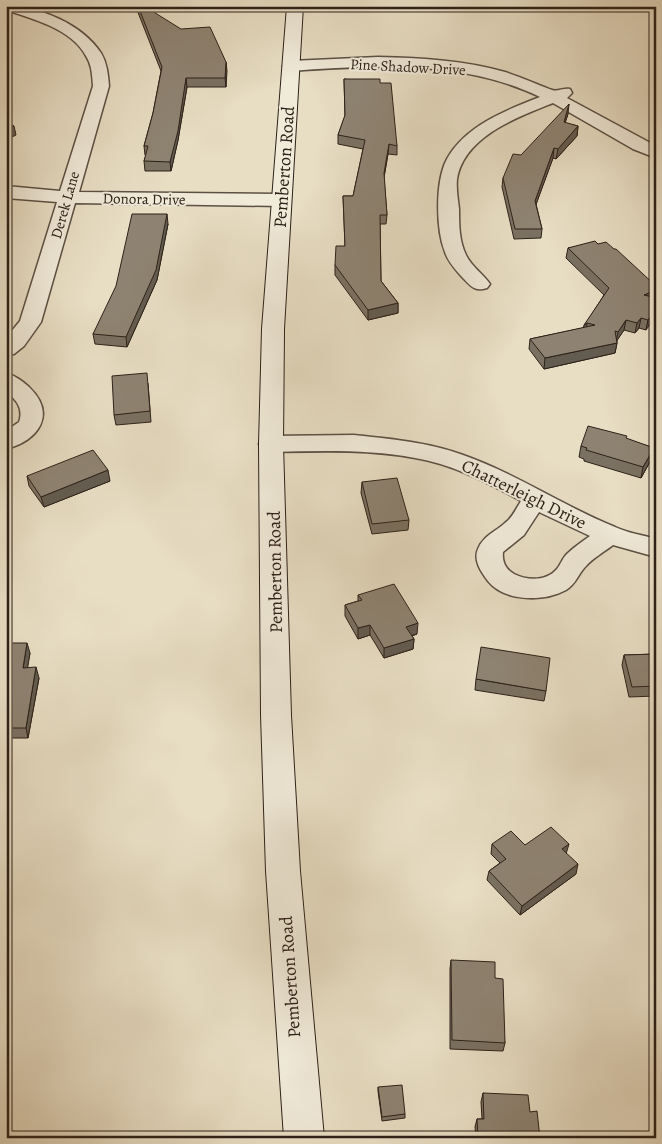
<svg xmlns="http://www.w3.org/2000/svg" width="662" height="1144" font-family="Alegreya,serif">
  <style>
    .lines { fill: none; stroke-linecap: round; stroke-linejoin: round }
    .street-casing { stroke: #5c5044; stroke-width: 3 }
    .secondary-casing { stroke: #2d2119; stroke-width: 2 }
    .street { fill: #f0ead9; fill-rule: evenodd }
    .secondary { fill: #f0ead9; fill-rule: evenodd }
    .wall { fill: #7a7162; stroke: #2d2119 }
    .shaded-wall { fill: #635c50; stroke: #2d2119 }
    .building { fill: #8e8372; stroke: #2d2119 }
    .labels { text-anchor: middle; dominant-baseline: central; stroke-width: 4; stroke-linejoin: round; paint-order: stroke }
    .far-street-label { font-size: 15px; fill: #2d2119; stroke: #f0ead9 }
    .street-label { font-size: 18px; fill: #2d2119; stroke: #f0ead9 }
  </style>
  <rect width="100%" height="100%" fill="#e8dec4"/>
  <filter id="stains"><feTurbulence type="fractalNoise" baseFrequency=".004" numOctaves="4"/><feColorMatrix values="0 0 0 0 .2 0 0 0 0 .09 0 0 0 0 .02 0 0 0 .5 -.17"/></filter>
  <radialGradient id="worn" r=".72"><stop offset=".6" stop-color="#630" stop-opacity="0"/><stop offset="1" stop-color="#630" stop-opacity=".3"/></radialGradient>
  <g class="lines">
    <defs>
      <path id="street" d="M6,6C39,6 82,24 101,53C107,63 108,74 109,86L79,192L281,194L288,196L290,200L288,204L281,206L75,203L41,322L24,346L14,354L6,355V338L20,321L57,202L6,198V186L60,191L93,86C92,75 92,65 86,56C72,29 33,19 6,10Z
        M378,57C420,58 464,60 505,72C521,77 536,84 552,90C557,92 563,88 570,89L572,93L567,98L656,146V158L633,149L553,103C518,117 464,136 457,179C456,189 458,199 459,209C459,224 459,241 466,255C471,266 483,274 490,284L487,288C474,292 471,286 462,277C456,270 448,262 445,252C436,230 435,181 447,159C465,126 506,110 540,97C464,60 373,65 291,71L285,69L283,66L285,63L291,61Z
        M6,373C16,376 22,381 29,387C57,414 39,440 6,449V431L19,422C24,408 16,400 6,391Z
        M354,435C391,439 428,442 463,455C517,474 563,506 615,527C628,533 642,535 656,539V557L613,545C604,552 593,558 586,566C578,574 576,584 566,590C544,602 505,602 488,581C481,572 473,560 478,549C483,536 495,532 505,523C512,518 516,509 521,501C489,483 452,464 415,458C368,449 319,451 271,452L263,449L259,444L263,439L271,436ZM539,512L590,536C582,542 574,547 568,553C563,557 561,564 557,569C547,581 528,581 514,574C505,569 502,561 503,552L524,535Z"/>
      <path id="secondary" d="M287,6H303L284,329L283,444L291,715L300,871L324,1138H284L266,871L261,715L259,444L262,329Z"/>
    </defs>
    <!-- street casing -->
    <use href="#street" class="street-casing"/>
    <!-- secondary casing -->
    <use href="#secondary" class="secondary-casing"/>
    <!-- street -->
    <use href="#street" class="street"/>
    <!-- secondary -->
    <use href="#secondary" class="secondary"/>
  </g>
  <!-- wall -->
  <path class="wall" d="M136,6H144L226,62V87H187L178,140L171,171H145L144,161L146,155H145L144,146L153,113L161,71L137,10Z
    M344,79L380,83L397,146V155L388,154L384,178L387,215L386,224H380L381,281L398,303V313L368,320L335,275V265L345,246L343,196H353L363,149L338,144V135L345,116Z
    M568,114L565,123L578,126L577,136L556,159L553,158L536,204L542,229L541,238L514,239L502,187L503,178L521,155Z
    M168,224L157,280L127,347L95,344L93,334Z
    M598,244L656,286L646,330L639,328L635,333L624,330L617,340V343L615,353L544,369L529,349L530,339L583,328L604,295L566,258L568,248Z
    M148,383L151,422L116,425L114,415Z
    M627,439L654,448L652,458L641,478L584,461V459L579,457L581,446Z
    M27,476L110,481L44,507L29,486Z
    M362,482L409,520L408,530L372,534L361,493Z
    M358,595L417,634L412,636L414,639L413,649L384,658L370,635L358,639L345,616V605L358,601Z
    M6,643L30,653L27,668L39,678L28,738H6Z
    M656,654V696L629,697L622,665L624,655Z
    M476,679L546,691L544,701L475,690Z
    M492,844L525,845L566,853L576,874L520,915L487,880L489,871L500,863L491,854Z
    M451,960L495,978L505,1043L503,1051L450,1049V969Z
    M378,1087L405,1114V1118L382,1121L378,1091Z
    M483,1093L530,1112L540,1138H476L475,1127L477,1119H482L481,1102Z"/>
  <!-- shaded-wall -->
  <path class="shaded-wall" d="M226,62L227,71L226,87L225,78Z
    M186,78L187,87L178,140L171,171L170,162Z
    M569,104L568,114L562,132L564,122Z
    M14,126L16,135L6,140V130Z
    M578,126L577,136L556,159L558,149Z
    M389,144L388,154L383,182L384,173Z
    M554,148L553,158L534,210L535,201Z
    M167,214L168,224L157,280L127,347L126,337Z
    M656,290V299L644,295Z
    M398,303V313L368,320V310Z
    M656,309V316L646,330L648,320Z
    M641,318L639,328L635,333L637,323Z
    M626,320L624,330L616,342L618,332Z
    M587,323L586,333L582,335L584,325Z
    M617,343L615,353L544,369L545,358Z
    M654,448L652,458L641,478L643,467Z
    M108,470L110,481L44,507L41,497Z
    M418,623L417,634L406,637V627Z
    M370,625V635L358,639V628Z
    M414,639L413,649L384,658V648Z
    M27,643L30,653L26,678L23,668Z
    M36,667L39,678L28,738L26,728Z
    M569,844L566,854L562,849Z
    M578,864L576,874L520,915L522,906Z"/>
  <!-- building -->
  <path class="building" d="M138,6H144L181,29L210,27L226,62L225,78H186L178,131L170,162L144,161L148,146H144L153,113L162,67Z
    M344,79H380V83H391L397,146L389,144L384,173L387,215H380L381,281L398,303L368,310L335,265L336,246H345L343,196H353L365,140L338,135L345,115Z
    M569,104L564,122L578,126L558,149L554,148L535,201L542,229H515L503,178L513,154L521,155Z
    M6,123L14,126L6,130Z
    M132,214H167L156,270L126,337L93,334L116,286Z
    M595,241L598,244L606,242L614,249H616L656,286V290L644,295L656,298V309L648,320L641,318L637,323L626,320L618,332L615,331L617,343L545,358L530,339L595,325L587,323L584,325L609,288L568,248Z
    M147,373L150,411L114,415L112,376Z
    M588,426L627,436L626,438L654,448L643,467L586,450L587,448L581,446Z
    M93,450L108,470L41,497L27,476Z
    M397,478L409,520L372,524L362,482Z
    M394,584L418,623L406,627L414,639L384,648L370,625L358,628L345,605L362,600L358,595Z
    M6,643H27L23,668L36,667L26,728H6Z
    M481,647L550,658L546,691L476,679Z
    M656,654V686L632,687L624,655Z
    M551,827L569,844L562,849L578,864L522,906L489,871L506,859L492,844L511,831L525,845Z
    M451,960L495,962V978L503,979L505,1043L452,1040Z
    M402,1085L405,1114L382,1117L378,1087Z
    M483,1093L528,1095L530,1112L537,1111L540,1138H478L477,1119H484Z"/>
  <g class="labels">
    <!-- far-street labels -->
    <g class="far-street-label">
      <text transform="translate(408 67) rotate(3)">Pine Shadow Drive</text>
      <text transform="translate(144 199) rotate(1)">Donora Drive</text>
      <text transform="translate(65 205) rotate(-74)">Derek Lane</text>
    </g>
    <!-- street labels -->
    <g class="street-label">
      <text transform="translate(284 167) rotate(-86)">Pemberton Road</text>
      <text transform="translate(524 494) rotate(26)">Chatterleigh Drive</text>
      <text transform="translate(275 572) rotate(-91)">Pemberton Road</text>
      <text transform="translate(290 977) rotate(-94)">Pemberton Road</text>
    </g>
  </g>
  <!-- margin -->
  <rect width="662" height="1144" fill="none" stroke="#e8dec4" stroke-width="25"/>
  <rect x="8" y="8" width="647" height="1129" fill="none" stroke="#2d2119" stroke-width="2.5"/>
  <rect x="12" y="12" width="637" height="1119" fill="none" stroke="#2d2119"/>
  <rect width="100%" height="100%" filter="url(#stains)"/>
  <rect width="100%" height="100%" fill="url(#worn)"/>
</svg>
